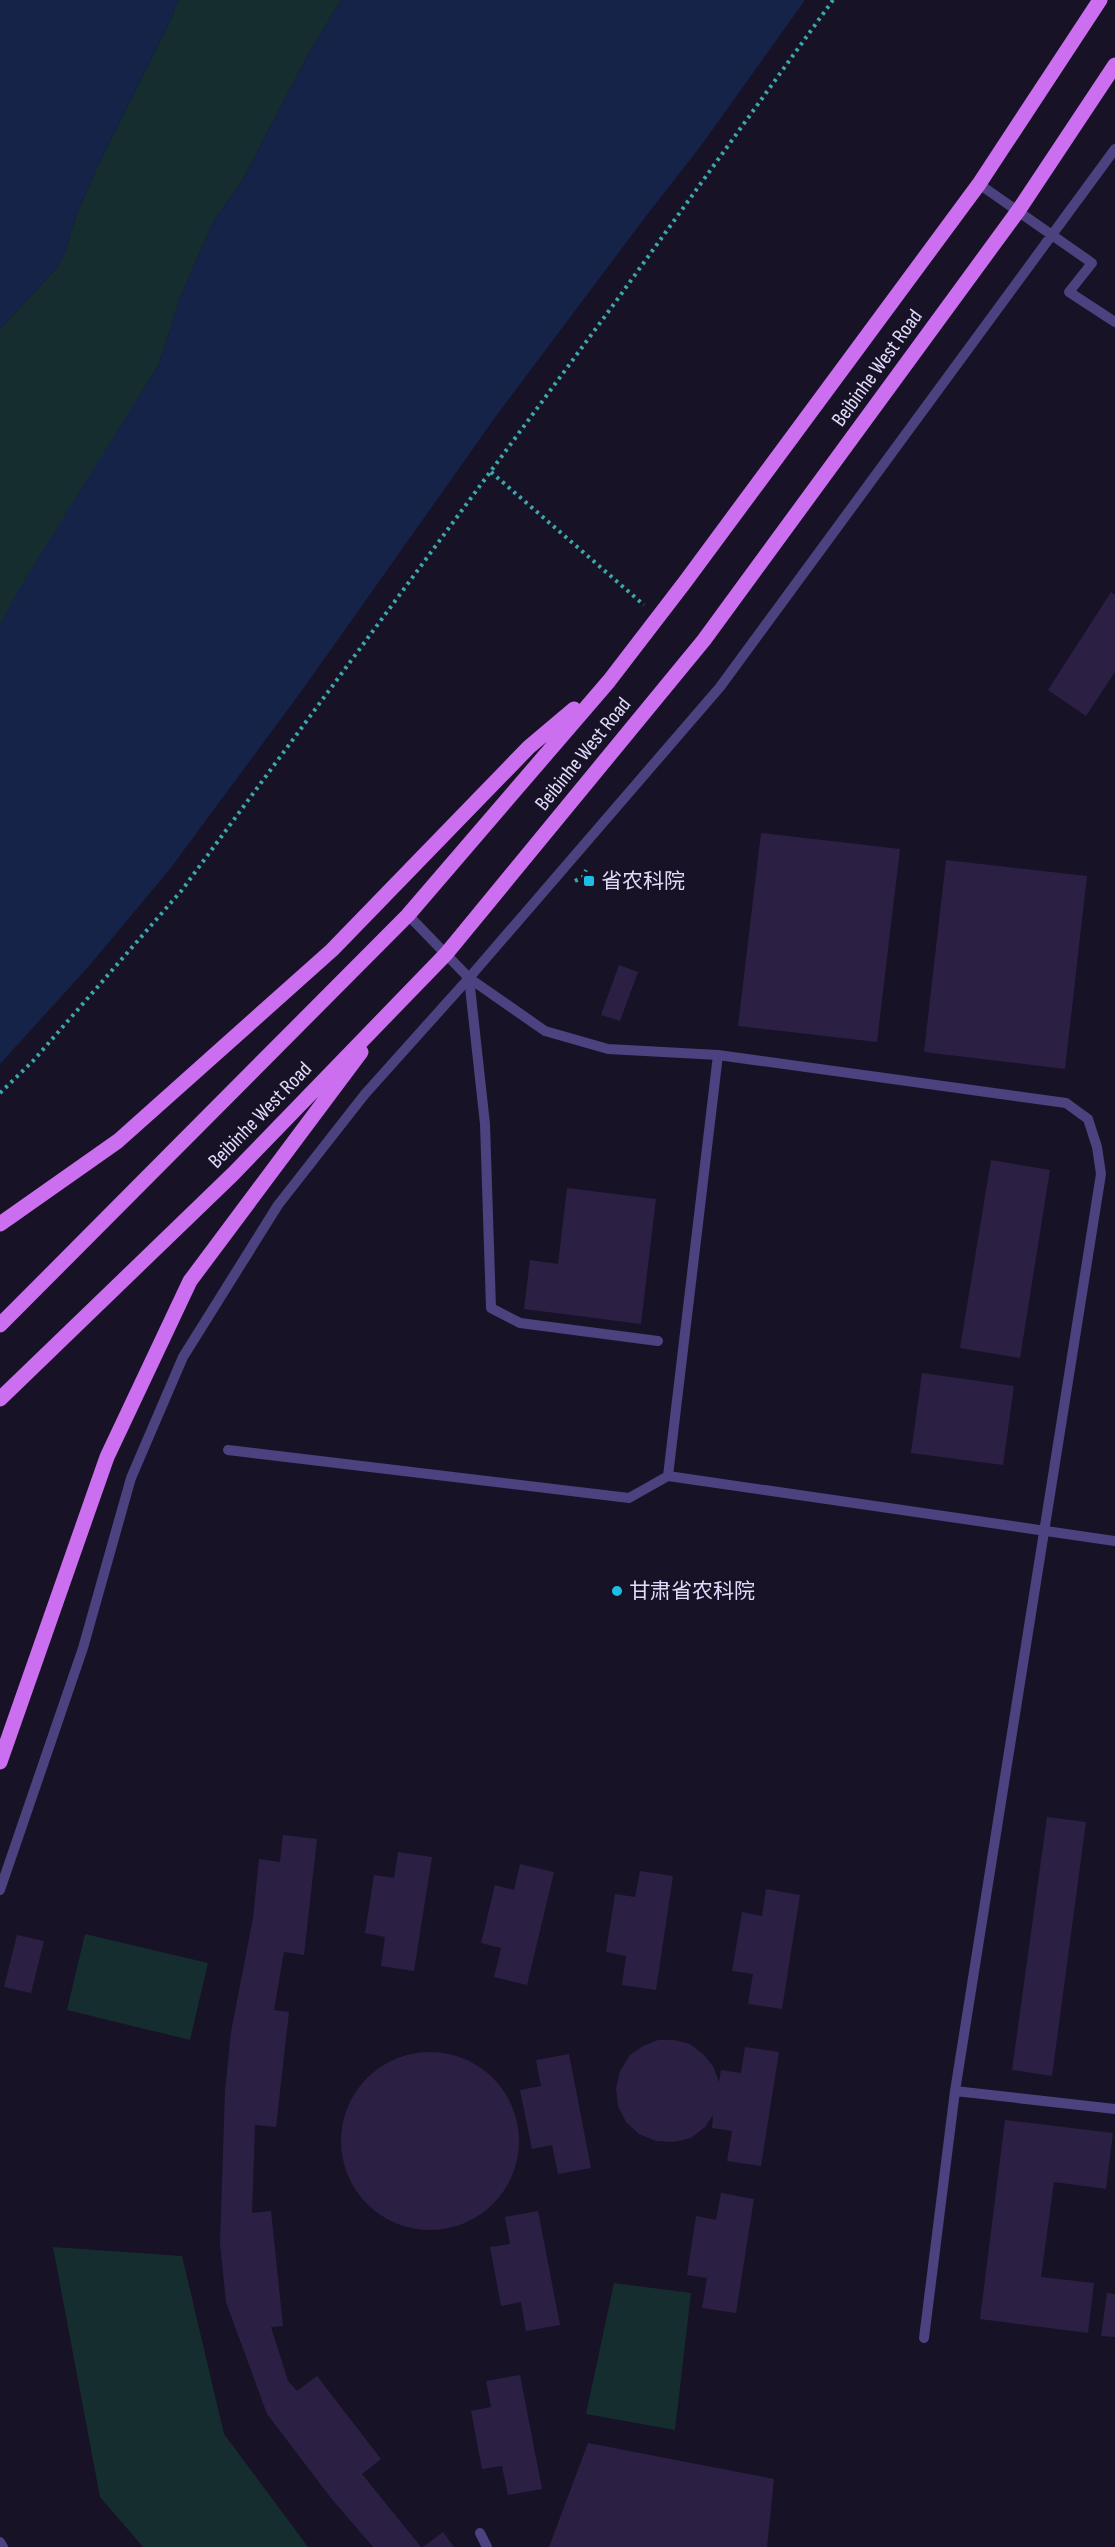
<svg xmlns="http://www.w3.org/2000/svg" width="1115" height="2547" font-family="'Sofia Sans Condensed','Noto Sans SC',sans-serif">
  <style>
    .green { fill: #162d2f }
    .water { fill: #142347 }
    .building { fill: #2b2044 }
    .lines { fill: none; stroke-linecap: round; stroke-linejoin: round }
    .path { stroke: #3da8ac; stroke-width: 4; stroke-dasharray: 3 4.5; stroke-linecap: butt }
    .lane { stroke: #4b427f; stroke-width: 10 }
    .primary { stroke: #cb6eef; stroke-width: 15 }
    .poi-dot { fill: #1cbee6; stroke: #171225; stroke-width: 2 }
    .labels { text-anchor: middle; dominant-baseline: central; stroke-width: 5; stroke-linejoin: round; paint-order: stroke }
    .street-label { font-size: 21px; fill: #e1dbfb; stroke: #171225 }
    .poi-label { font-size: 21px; fill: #e1dbfb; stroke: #171225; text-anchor: start }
  </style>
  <rect width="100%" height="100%" fill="#171225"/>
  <!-- green -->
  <path class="green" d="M178,0H341L308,55L243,179L213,222L180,298L159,364L0,625V329L55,270L65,253L76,216L99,163L171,19Z
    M85,1934L208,1963L190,2040L67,2010Z
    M53,2247L182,2256L224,2434L308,2547H143L100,2497Z
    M614,2283L691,2293L675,2430L586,2414Z"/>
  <!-- water -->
  <path class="water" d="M0,0H178L171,19L99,163L76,216L65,253L55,270L0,329Z
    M341,0H805L700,147L643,220L499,412L303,689L170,869L89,966L0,1064V625L19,589L159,364L180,298L213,222L243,179L308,55Z"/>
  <!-- building -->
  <path class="building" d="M1111,592L1115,595V672L1086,716L1048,690Z
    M761,833L900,849L877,1042L738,1026Z
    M946,860L1087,876L1065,1069L924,1052Z
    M619,965L638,972L620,1021L601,1015Z
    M991,1160L1050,1170L1020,1358L960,1348Z
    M567,1188L656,1199L641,1324L524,1309L530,1260L558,1264Z
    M922,1373L1014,1386L1003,1465L911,1453Z
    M1047,1817L1086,1822L1052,2076L1012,2070Z
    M283,1835L317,1839L304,1955L284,1952L274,2010L289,2012L276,2127L255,2125L252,2213L271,2211L283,2326L271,2327L288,2381L297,2391L317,2376L381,2459L362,2474L421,2547H373L331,2498L267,2414L226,2302L220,2243L225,2091L231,2032L253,1918L259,1859L280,1862Z
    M398,1852L432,1857L414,1971L381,1966L385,1937L365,1933L374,1875L394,1878Z
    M520,1864L554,1872L527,1985L494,1977L501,1948L481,1943L495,1885L514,1890Z
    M640,1871L673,1876L656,1990L622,1985L626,1956L606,1952L615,1894L635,1897Z
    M766,1889L800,1895L782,2009L748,2004L753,1974L732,1971L742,1912L762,1916Z
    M17,1935L44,1941L31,1993L4,1987Z
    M658,2040H674L690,2044L703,2054L713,2066L719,2082L721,2070L741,2073L745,2047L779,2052L761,2166L727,2161L732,2131L712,2128L713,2115L705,2127L691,2138L674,2142L656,2141L639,2134L626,2122L618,2106L616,2088L620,2071L630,2055L643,2046Z
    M341 2141a89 89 0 1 1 178 0a89 89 0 1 1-178 0Z
    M569,2054L591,2168L558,2174L552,2145L532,2149L520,2090L541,2086L536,2060Z
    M1005,2120L1113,2133L1106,2189L1054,2182L1041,2277L1094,2283L1088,2333L980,2319Z
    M721,2193L754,2199L736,2313L702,2308L707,2278L687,2275L696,2216L716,2220Z
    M538,2211L560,2325L526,2331L521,2302L501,2306L490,2247L510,2244L505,2217Z
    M1107,2293L1115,2294V2337L1101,2336Z
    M520,2375L542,2489L508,2495L502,2466L482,2469L471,2411L491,2407L486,2381Z
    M588,2443L774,2479L767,2547H549Z
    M443,2532L454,2547H423Z"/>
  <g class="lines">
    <!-- path -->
    <path class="path" d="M491,472L644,605
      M575,881L583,877L586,870
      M0,1093L33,1061L182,890L614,304L833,0"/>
    <!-- lane -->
    <path class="lane" d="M979,184L1092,263L1069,292L1115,322
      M408,915L469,978L545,1031L608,1049L718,1055L1066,1103L1088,1119L1097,1147L1101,1174L955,2091L924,2338
      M469,978L485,1124L491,1308L520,1323L658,1341
      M718,1055L668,1476L1115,1541
      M228,1450L629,1498L668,1476
      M0,1890L83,1648L131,1478L183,1357L278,1205L365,1094L469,978L720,687L1115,149
      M955,2091L1115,2109
      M480,2533L487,2547
      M0,2542L3,2547"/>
    <!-- primary -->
    <path class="primary" d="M0,1224L118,1141L332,950L529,747L574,709
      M0,1325L408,915L609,681L685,582L979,184L1100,0
      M0,1399L233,1174L446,954L704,640L1018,211L1115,65
      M0,1762L107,1457L190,1281L361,1052"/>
  </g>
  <!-- markers -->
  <g class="poi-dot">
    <rect x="583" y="875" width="12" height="12" rx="3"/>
    <circle cx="617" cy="1591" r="6"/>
  </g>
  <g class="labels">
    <!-- street labels -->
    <g class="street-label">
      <text transform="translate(877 368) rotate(-54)">Beibinhe West Road</text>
      <text transform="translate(583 754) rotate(-51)">Beibinhe West Road</text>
      <text transform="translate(260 1115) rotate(-46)">Beibinhe West Road</text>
    </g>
    <!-- poi labels -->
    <g class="poi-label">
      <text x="601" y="881">省农科院</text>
      <text x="629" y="1591">甘肃省农科院</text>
    </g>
  </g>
</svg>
